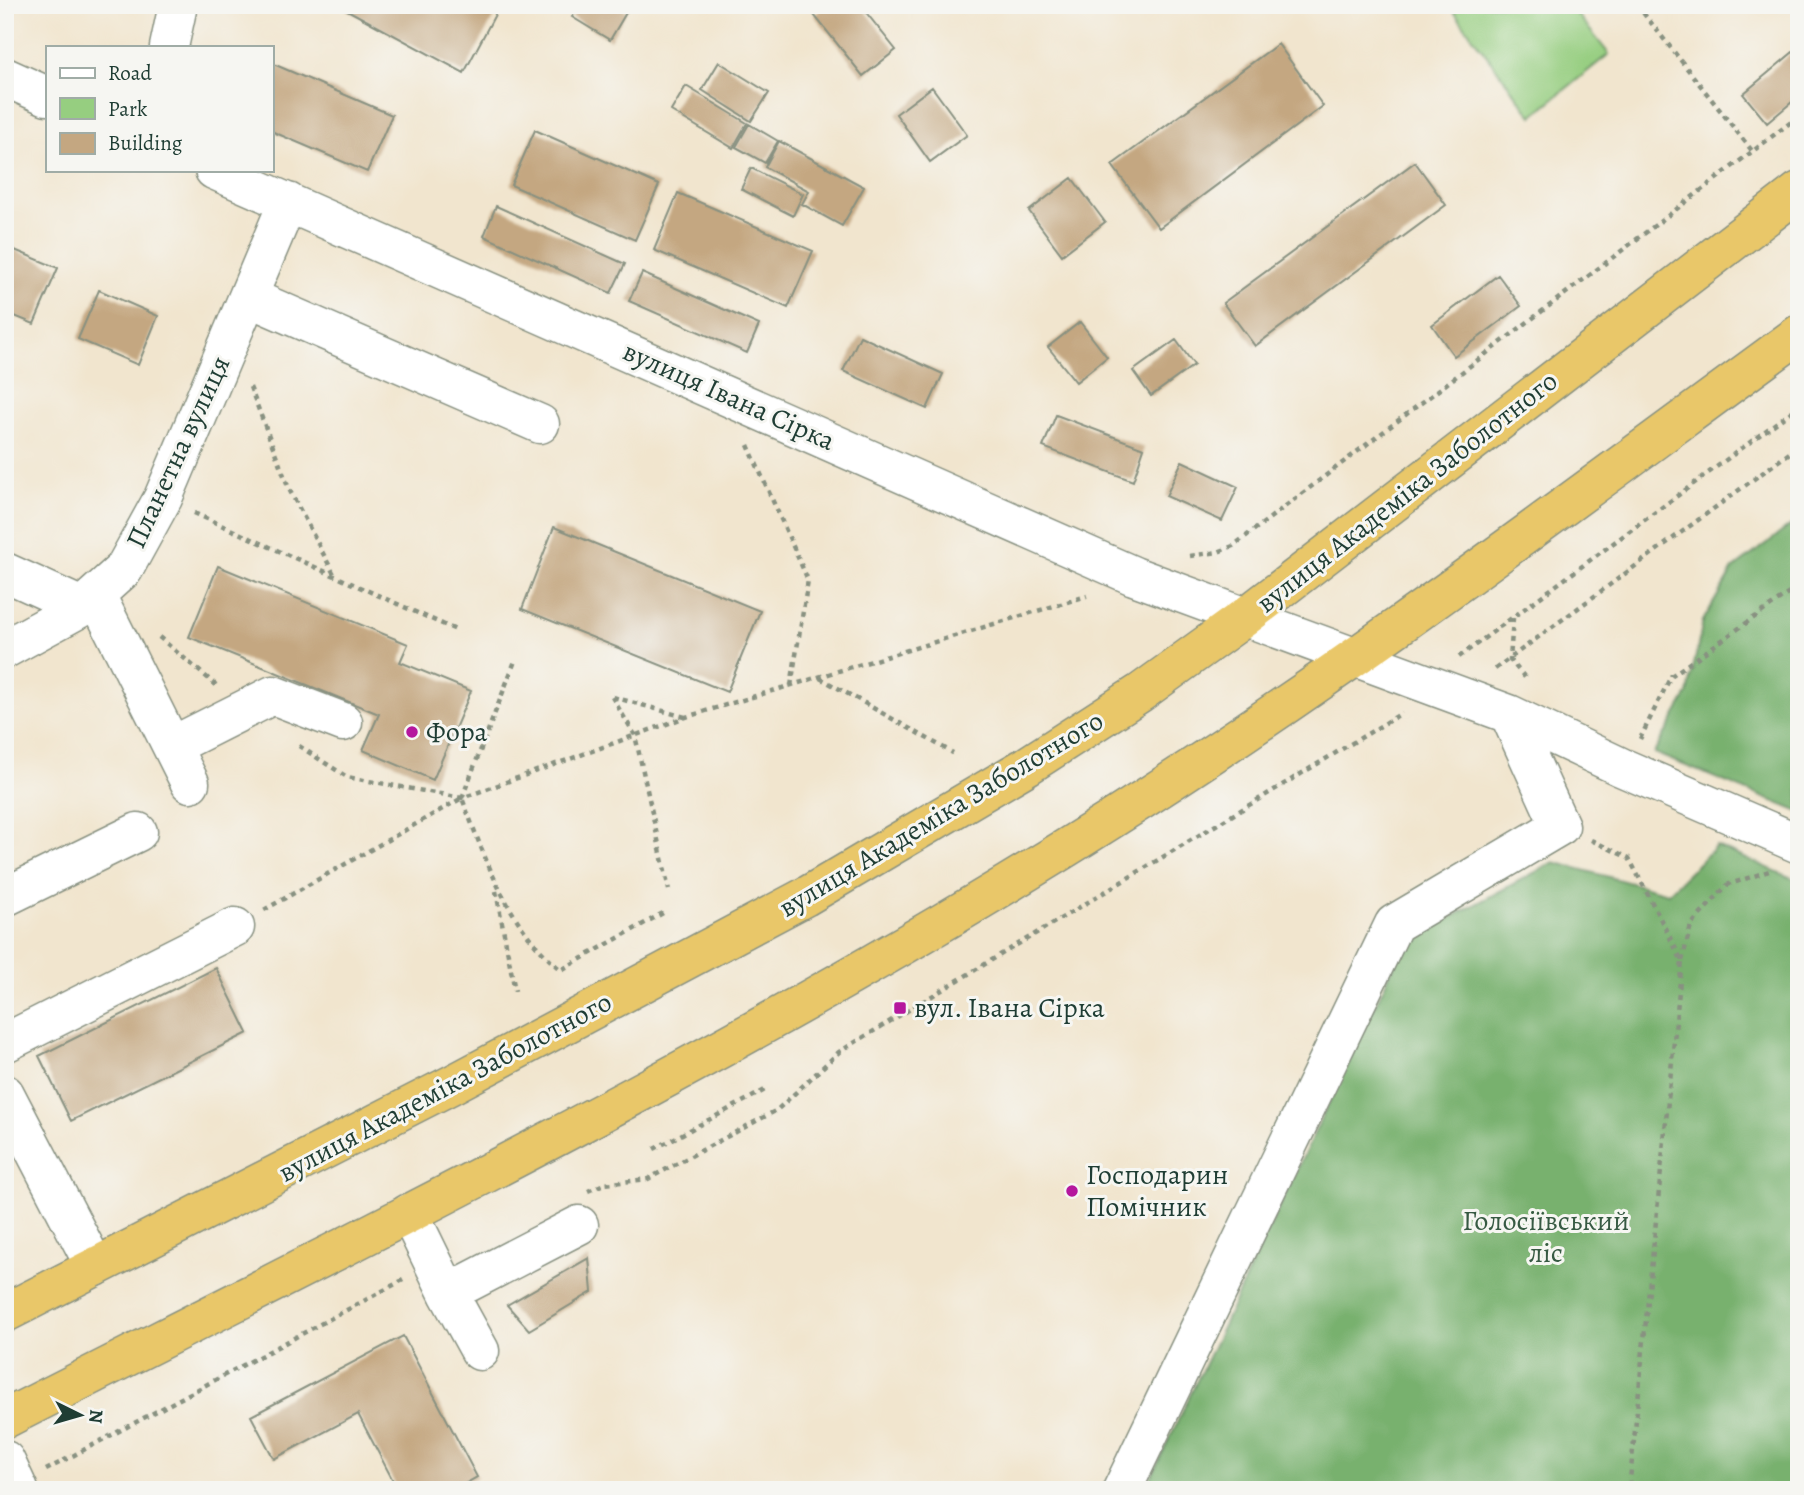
<svg xmlns="http://www.w3.org/2000/svg" width="1804" height="1495" font-family="Alegreya,serif">
  <style>
    .green { fill: #96ce80; stroke: #5a865a; stroke-width: 2 }
    .forest { fill: #78b16e; stroke: #4c7751; stroke-width: 2 }
    .building { fill: #c4a781 }
    .lines { fill: none; stroke-linecap: round; stroke-linejoin: round }
    .minor-casing { stroke: #889181; stroke-width: 41 }
    .highway-casing { stroke: #889181; stroke-width: 41 }
    .path { stroke: #889181; stroke-width: 4.5; stroke-dasharray: 5 5; stroke-linecap: butt }
    .minor { stroke: #fff; stroke-width: 38 }
    .highway { stroke: #e9c769; stroke-width: 38 }
    .poi-dot { fill: #b5179e; stroke: #f6f6f2; stroke-width: 2.5 }
    .labels { text-anchor: middle; dominant-baseline: central; stroke-width: 6; stroke-linejoin: round; paint-order: stroke }
    .street-label { font-size: 28px; fill: #1f3d34; stroke: #f6f6f2 }
    .poi-label { font-size: 28px; fill: #1f3d34; stroke: #f6f6f2; text-anchor: start }
    .park-label { font-size: 28px; fill: #375a43; stroke: #f6f6f2 }
  </style>
  <rect width="100%" height="100%" fill="#f6f6f2"/>
  <filter id="ink" filterUnits="userSpaceOnUse"><feTurbulence type="fractalNoise" baseFrequency=".0143" numOctaves="2"/><feDisplacementMap in="SourceGraphic" scale="14" xChannelSelector="R" yChannelSelector="G"/><feConvolveMatrix kernelMatrix="1 2 1 2 8 2 1 2 1" color-interpolation-filters="sRGB"/></filter>
  <filter id="wash" filterUnits="userSpaceOnUse"><feTurbulence type="fractalNoise" baseFrequency=".00686" numOctaves="4" result="noise"/><feDisplacementMap in="SourceGraphic" scale="28" xChannelSelector="R" yChannelSelector="G"/><feGaussianBlur stdDeviation="1.57" result="paint"/><feColorMatrix in="noise" values="0 0 0 0 0 0 0 0 0 0 0 0 0 0 0 0 0 1.4 0 .05"/><feComposite in="paint" operator="in"/></filter>
  <g filter="url(#wash)">
    <rect width="100%" height="100%" fill="#f1e5ce"/>
    <!-- green -->
    <path class="green" d="M1449,5H1570L1609,54L1532,116Z"/>
    <!-- forest -->
    <path class="forest" d="M1799,519V812L1654,753L1688,694L1703,621L1733,569Z
      M1716,846L1799,881V1490H1145L1405,942L1554,862L1668,893Z"/>
    <g id="blocks">
      <!-- building -->
      <path class="building" d="M338,5H500L464,73Z
        M579,5H617L627,11L610,40L572,17Z
        M826,5H860L896,50L863,76L814,15Z
        M1278,44L1323,106L1159,228L1112,165Z
        M1799,47V96L1767,123L1743,94Z
        M719,62L769,93L751,121L702,90Z
        M271,63L392,115L367,172L271,131Z
        M686,86L747,123L733,148L671,111Z
        M932,87L967,135L930,162L896,114Z
        M749,124L778,141L765,163L736,147Z
        M535,130L659,185L635,240L511,185Z
        M779,141L864,187L842,226L802,204L809,191L765,167Z
        M1415,162L1446,205L1255,346L1223,303Z
        M751,168L803,194L793,216L741,189Z
        M1072,178L1105,222L1062,255L1029,211Z
        M678,193L813,251L788,308L654,250Z
        M496,206L625,264L611,293L484,236Z
        M5,246L58,268L34,324L5,312Z
        M642,273L759,325L747,353L629,301Z
        M1498,275L1521,306L1454,356L1432,325Z
        M99,290L158,316L138,365L78,339Z
        M1080,322L1107,357L1076,382L1048,347Z
        M860,336L943,374L927,409L843,371Z
        M1176,340L1194,365L1151,396L1133,371Z
        M1056,415L1144,448L1133,481L1043,447Z
        M1182,461L1238,487L1222,521L1166,496Z
        M554,527L760,611L727,692L522,609Z
        M218,566L408,644L400,662L471,691L433,780L363,750L379,714L189,637Z
        M216,968L248,1033L71,1121L39,1056Z
        M589,1258L592,1292L529,1330L507,1305Z
        M403,1336L477,1477L454,1490H398L358,1414L274,1459L251,1416Z"/>
    </g>
  </g>
  <g filter="url(#ink)">
    <use href="#blocks" fill-opacity="0" stroke="#889181" stroke-width="2"/>
    <g class="lines">
      <defs>
        <path id="minor" d="M169,47L178,5
          M5,77L47,96
          M214,170L1134,576L1509,714L1621,767L1799,844
          M248,297L540,424
          M5,572L82,607
          M96,595L190,783
          M5,649L82,607L124,569L163,498L288,202
          M172,746L273,695L343,722
          M5,897L138,832
          M5,1043L235,927
          M5,1094L95,1267
          M409,1213L448,1293L579,1225
          M448,1293L480,1351
          M5,1460L19,1490
          M1122,1490L1394,924L1560,826L1509,714"/>
        <path id="highway" d="M5,1313L453,1084L805,897L1027,766L1140,693L1245,617L1799,191
          M5,1419C378,1229 755,1045 1109,821C1347,671 1572,500 1799,334"/>
      </defs>
      <!-- minor casing -->
      <use href="#minor" class="minor-casing"/>
      <!-- highway casing -->
      <use href="#highway" class="highway-casing"/>
      <!-- path -->
      <path class="path" d="M1637,5L1753,152
        M250,387L290,491L335,576
        M748,445L808,580L791,686
        M194,513L458,631
        M1190,556L1218,552L1233,546L1799,116
        M1513,618L1510,660L1528,681
        M159,637L216,685
        M1459,657L1799,406
        M1495,669L1799,446
        M820,678L953,753
        M612,697L635,735L669,890
        M613,697L685,717
        M1640,739L1671,676L1799,586
        M299,746L347,777L462,798L686,717L1087,596
        M462,798L515,661
        M1591,840L1629,858L1682,961L1629,1490
        M496,891L515,991
        M264,910L462,798C486,861 508,926 561,970L663,913
        M1682,961L1691,925L1727,885L1769,871
        M654,1149L765,1090
        M588,1191L604,1184L648,1179L777,1110L839,1052L1402,713
        M46,1470L403,1280"/>
      <!-- minor -->
      <use href="#minor" class="minor"/>
      <!-- highway -->
      <use href="#highway" class="highway"/>
    </g>
  </g>
  <!-- markers -->
  <g class="poi-dot">
    <circle cx="412" cy="732" r="7"/>
    <rect x="893" y="1001" width="14" height="14" rx="3.5"/>
    <circle cx="1072" cy="1191" r="7"/>
  </g>
  <g class="labels">
    <!-- street labels -->
    <g class="street-label">
      <text transform="translate(729 396) rotate(24)">вулиця Івана Сірка</text>
      <text transform="translate(178 452) rotate(-65)">Планетна вулиця</text>
      <text transform="translate(1407 492) rotate(-38)">вулиця Академіка Заболотного</text>
      <text transform="translate(941 814) rotate(-31)">вулиця Академіка Заболотного</text>
      <text transform="translate(445 1087) rotate(-28)">вулиця Академіка Заболотного</text>
    </g>
    <!-- poi labels -->
    <g class="poi-label">
      <text x="426" y="732">Фора</text>
      <text x="914" y="1008">вул. Івана Сірка</text>
      <text x="1086" y="1175">Господарин<tspan x="1086" dy="32">Помічник</tspan></text>
    </g>
    <!-- park labels -->
    <g class="park-label">
      <text x="1546" y="1221">Голосіївський<tspan x="1546" dy="32">ліс</tspan></text>
    </g>
  </g>
  <!-- margin -->
  <rect width="1804" height="1495" fill="none" stroke="#f6f6f2" stroke-width="28"/>
  <!-- legend -->
  <rect x="46" y="46" width="228" height="126" fill="#f6f6f2" stroke="#a0aca6" stroke-width="2"/>
  <rect x="60" y="68" width="35" height="10" fill="#ffffff" stroke="#a0aca6" stroke-width="2"/>
  <text x="108" y="80" font-size="21" fill="#1f3d34">Road</text>
  <rect x="60" y="98" width="35" height="21" fill="#96ce80" stroke="#a0aca6" stroke-width="2"/>
  <text x="108" y="116" font-size="21" fill="#1f3d34">Park</text>
  <rect x="60" y="133" width="35" height="21" fill="#c4a781" stroke="#a0aca6" stroke-width="2"/>
  <text x="108" y="150" font-size="21" fill="#1f3d34">Building</text>
  <!-- north arrow -->
  <g transform="translate(80 1415) rotate(95)" stroke="#f6f6f2" stroke-width="5" paint-order="stroke">
  <path d="M0-5L12 26L0 18L-12 26Z" fill="#1f3d34"/>
  <text y="-10" font-size="19" font-weight="bold" text-anchor="middle" fill="#1f3d34">N</text>
  </g>
</svg>
